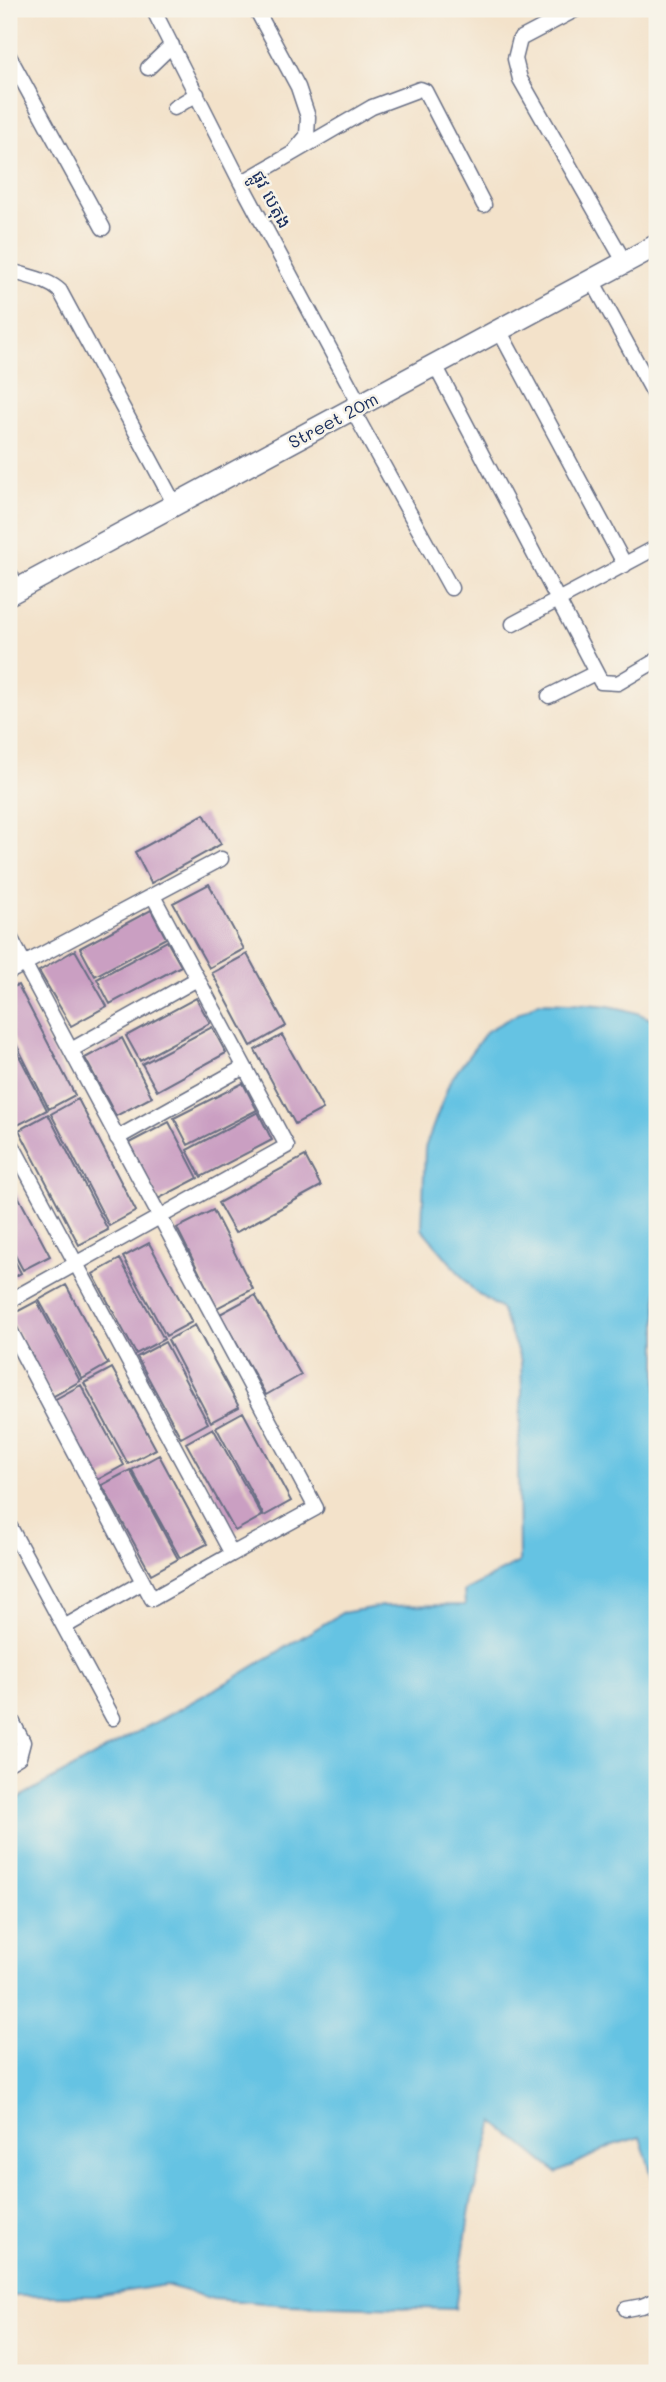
<svg xmlns="http://www.w3.org/2000/svg" width="666" height="2382" font-family="Mali,'Noto Sans Khmer',sans-serif">
  <style>
    .water { fill: #65c3e3; stroke: #4079a0; stroke-width: 2 }
    .building { fill: #ca9fc2 }
    .lines { fill: none; stroke-linecap: round; stroke-linejoin: round }
    .street-casing { stroke: #676e84; stroke-width: 17 }
    .secondary-casing { stroke: #676e84; stroke-width: 24 }
    .street { stroke: #fff; stroke-width: 14 }
    .secondary { stroke: #fff; stroke-width: 21 }
    .labels { text-anchor: middle; dominant-baseline: central; stroke-width: 5; stroke-linejoin: round; paint-order: stroke }
    .street-label { font-size: 18px; fill: #1b2f5e; stroke: #f7f3e8 }
  </style>
  <rect width="100%" height="100%" fill="#f7f3e8"/>
  <filter id="ink" filterUnits="userSpaceOnUse"><feTurbulence type="fractalNoise" baseFrequency=".0143" numOctaves="2"/><feDisplacementMap in="SourceGraphic" scale="14" xChannelSelector="R" yChannelSelector="G"/><feConvolveMatrix kernelMatrix="1 2 1 2 8 2 1 2 1" color-interpolation-filters="sRGB"/></filter>
  <filter id="wash" filterUnits="userSpaceOnUse"><feTurbulence type="fractalNoise" baseFrequency=".00686" numOctaves="4" result="noise"/><feDisplacementMap in="SourceGraphic" scale="28" xChannelSelector="R" yChannelSelector="G"/><feGaussianBlur stdDeviation="1.57" result="paint"/><feColorMatrix in="noise" values="0 0 0 0 0 0 0 0 0 0 0 0 0 0 0 0 0 1.4 0 .05"/><feComposite in="paint" operator="in"/></filter>
  <g filter="url(#wash)">
    <rect width="100%" height="100%" fill="#f3e2ca"/>
    <!-- water -->
    <path class="water" d="M539,1002C577,1004 625,1001 657,1023V2192L640,2137L613,2145L557,2173L494,2122L471,2202L455,2309L287,2305L213,2299L166,2285L95,2296H9V1803L228,1682L342,1613L382,1606L465,1605L464,1591L519,1562L518,1459L522,1393L521,1361L501,1309L474,1291L422,1229L425,1148L450,1081L487,1031Z"/>
    <g id="blocks">
      <!-- building -->
      <path class="building" d="M204,814L221,844L151,883L135,852Z
        M209,884L244,949L209,968L173,903Z
        M151,910L166,938L95,976L80,948Z
        M167,941L181,966L110,1004L97,979Z
        M75,950L107,1006L71,1026L39,971Z
        M247,954L286,1026L251,1046L212,973Z
        M18,985L75,1095L49,1109L9,1030V989Z
        M196,998L210,1023L140,1061L126,1036Z
        M212,1027L226,1053L157,1091L142,1064Z
        M282,1035L323,1109L295,1124L255,1050Z
        M9,1036L47,1110L16,1126L9,1112Z
        M122,1038L152,1097L116,1116L85,1058Z
        M243,1083L257,1110L188,1145L174,1118Z
        M78,1099L136,1211L109,1226L51,1114Z
        M258,1112L272,1140L201,1177L187,1150Z
        M48,1114L108,1230L79,1245L19,1130Z
        M169,1122L198,1178L158,1199L129,1143Z
        M305,1156L321,1186L235,1233L218,1203Z
        M9,1179L50,1256L23,1270L9,1244Z
        M213,1210L253,1289L217,1308L177,1228Z
        M149,1243L192,1322L166,1336L123,1257Z
        M9,1250L21,1273L9,1280Z
        M120,1259L164,1339L136,1354L93,1274Z
        M66,1285L108,1364L82,1379L39,1300Z
        M255,1295L301,1375L266,1395L220,1314Z
        M37,1301L80,1381L52,1397L9,1316Z
        M195,1325L239,1407L211,1422L168,1340Z
        M165,1342L208,1423L181,1438L137,1357Z
        M112,1368L156,1449L128,1464L84,1383Z
        M81,1385L124,1465L97,1480L54,1400Z
        M243,1412L291,1501L264,1516L216,1427Z
        M213,1428L262,1516L235,1531L186,1443Z
        M159,1455L207,1544L180,1558L132,1470Z
        M130,1470L178,1559L151,1574L102,1485Z"/>
    </g>
  </g>
  <g filter="url(#ink)">
    <use href="#blocks" fill-opacity="0" stroke="#676e84" stroke-width="2"/>
    <g class="lines">
      <defs>
        <path id="street" d="M153,9L241,183L360,405
          M577,9L520,39L515,59L520,79L625,263
          M9,56L103,228
          M148,68L172,45
          M174,108L197,94
          M293,153L372,107L420,89L425,91L484,205
          M241,183L293,153L307,136L308,117L298,87L256,9
          M9,270C26,277 46,278 60,291L175,505
          M592,280L657,399
          M499,330L625,565
          M435,365L601,682L618,683L657,660
          M352,409L451,588
          M9,572L18,589
          M513,624L657,547
          M549,696L595,673
          M9,935L316,1508L232,1554L9,1139
          M9,972L221,859
          M71,1050L197,979
          M117,1138L244,1067
          M9,1301L287,1146L153,896
          M9,1328L152,1599L232,1554
          M9,1525L113,1718
          M64,1627L143,1582
          M9,1715L23,1742L19,1757L9,1763
          M626,2309L642,2306L657,2300"/>
        <path id="secondary" d="M9,594L657,245"/>
      </defs>
      <!-- street casing -->
      <use href="#street" class="street-casing"/>
      <!-- secondary casing -->
      <use href="#secondary" class="secondary-casing"/>
      <!-- street -->
      <use href="#street" class="street"/>
      <!-- secondary -->
      <use href="#secondary" class="secondary"/>
    </g>
  </g>
  <g class="labels">
    <!-- street labels -->
    <g class="street-label">
      <text transform="translate(272 199) rotate(62)">ផ្លូវ បេតុង</text>
      <text transform="translate(333 420) rotate(-28)">Street 20m</text>
    </g>
  </g>
  <!-- margin -->
  <rect width="666" height="2382" fill="none" stroke="#f7f3e8" stroke-width="35"/>
</svg>
